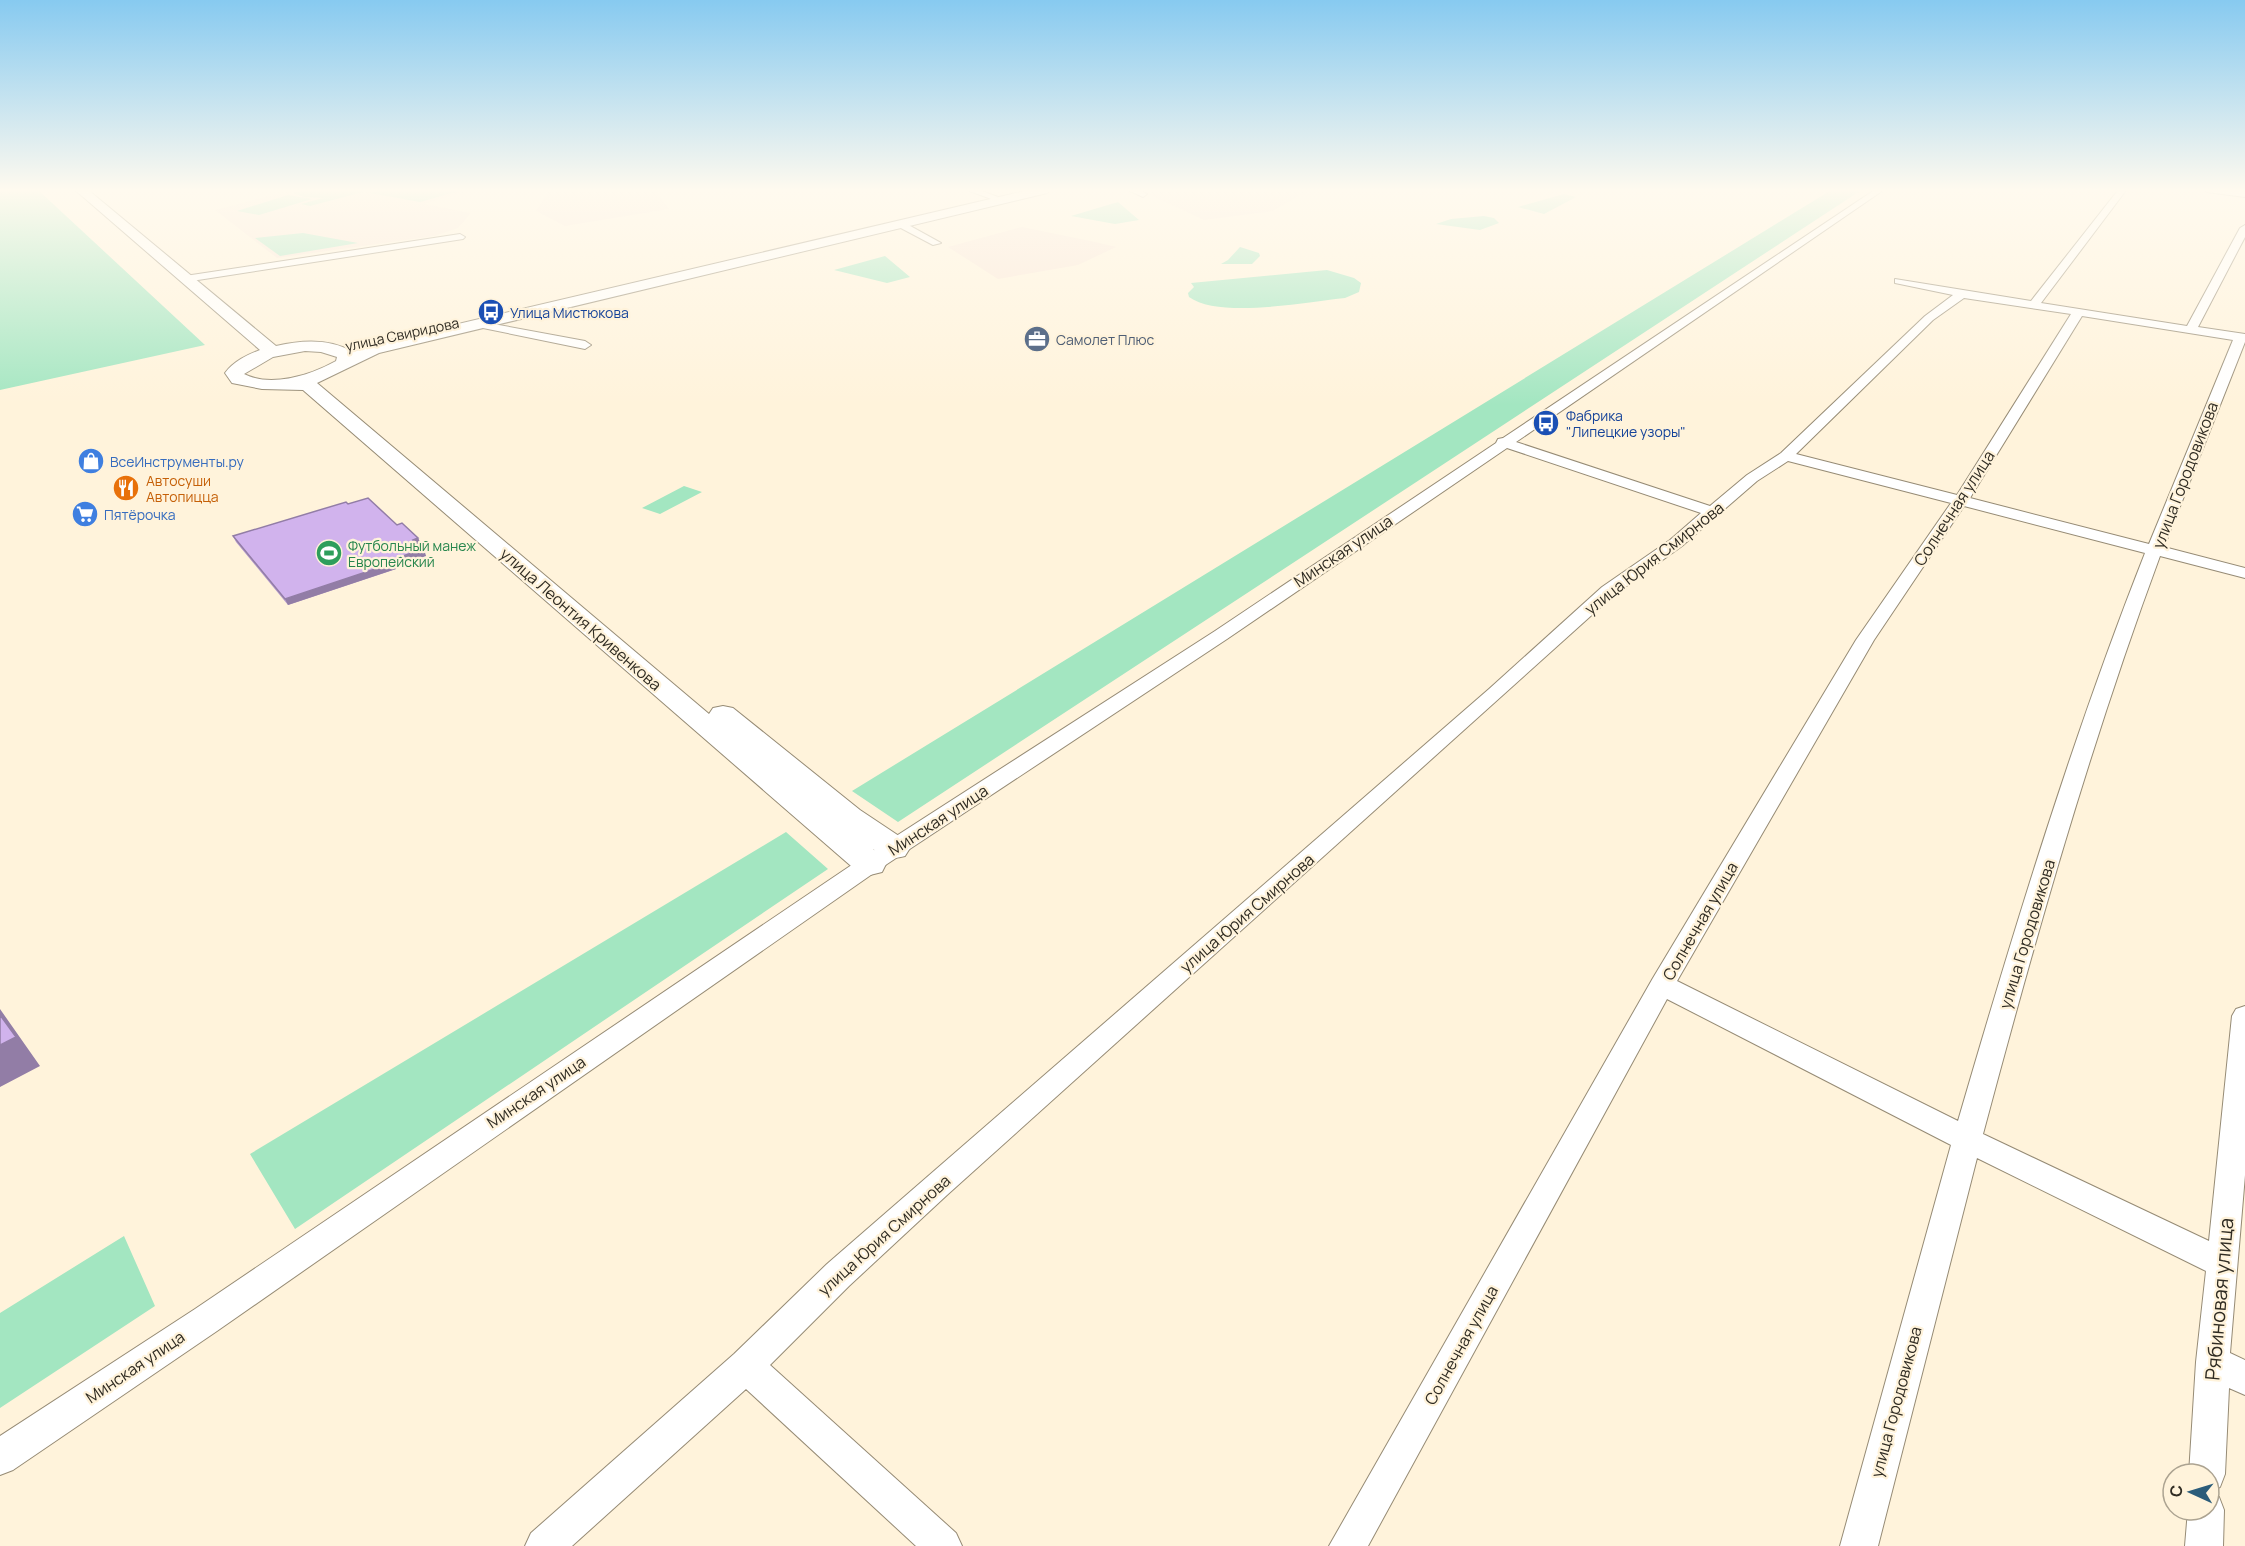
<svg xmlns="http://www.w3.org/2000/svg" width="2245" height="1546" font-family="Manrope,sans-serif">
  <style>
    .education { fill: #fae6d7 }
    .green { fill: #a3e6c1 }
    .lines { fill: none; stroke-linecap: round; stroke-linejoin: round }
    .street-casing { stroke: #968b75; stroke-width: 2 }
    .secondary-casing { stroke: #968b75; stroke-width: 2 }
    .street { fill: #fff; fill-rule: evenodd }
    .secondary { fill: #fff; fill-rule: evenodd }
    .wall { fill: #b49acc }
    .shaded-wall { fill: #927da6 }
    .building { fill: #d1b3ed; stroke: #927da6; stroke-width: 1.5 }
    .labels { text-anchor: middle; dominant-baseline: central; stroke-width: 4.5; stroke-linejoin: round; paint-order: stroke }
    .far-transit-label { font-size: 14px; fill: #164399; stroke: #fff3db; text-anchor: start }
    .far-street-label { font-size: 14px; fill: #302c23; stroke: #fff3db }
    .far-service-label { font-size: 14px; fill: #4e5e75; stroke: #fff3db; text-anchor: start }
    .far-shop-label { font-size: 14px; fill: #366cbe; stroke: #fff3db; text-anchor: start }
    .far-food-label { font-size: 14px; fill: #c56008; stroke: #fff3db; text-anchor: start }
    .far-leisure-label { font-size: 14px; fill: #27864d; stroke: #fff3db; text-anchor: start }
    .street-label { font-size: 16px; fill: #302c23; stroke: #fff3db }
    .near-street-label { font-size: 20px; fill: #302c23; stroke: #fff3db }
  </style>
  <rect width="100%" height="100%" fill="#fff3db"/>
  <!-- education -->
  <path class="education" d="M297,189H474L424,204L471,213L458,228L434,236L277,258L215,210Z
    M550,189H660L659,196L669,209L565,226L536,211Z
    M1167,189H1283L1305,192L1273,211L1204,220L1148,194Z
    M1022,227L1095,242L1116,247L1078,265L998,279L948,247Z"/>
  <!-- green -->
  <path class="green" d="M0,189H37L205,345L0,390Z
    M308,189H374L310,206L301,204L323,198L304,197L293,193Z
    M386,189H466L420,202L370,193Z
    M1833,189H1863L898,822L852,791Z
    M1564,194L1576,197L1544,214L1518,207Z
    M288,195L312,199L259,215L237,211Z
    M1118,202L1139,220L1115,224L1071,216Z
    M1484,216L1494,218L1499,223L1480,230L1436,224L1451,219Z
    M303,233L358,243L280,256L255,238Z
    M1240,247L1259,253L1260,256L1252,264H1221L1228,260Z
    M885,256L910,277L887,283L834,270Z
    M1327,270L1354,278L1361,283L1359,292L1345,298C1307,302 1219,319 1189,297L1188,293L1194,287L1191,283Z
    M684,486L702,492L660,514L642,508Z
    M786,832L828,869L295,1229L250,1154Z
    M124,1236L155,1306L0,1408V1313Z"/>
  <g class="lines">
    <defs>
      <path id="street" d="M964,189H976L998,197L994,200Z
        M1126,189H1137L1147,194L1143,197Z
        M1876,189H1885L1516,442L1710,506L1747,475L1781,453L1925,316L1953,295L1895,283V279L2031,301L2119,189H2127L2041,303L2187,326L2240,228L2245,225V237L2198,327L2245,334V342L2164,547L2245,568V578L2160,556C2090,745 2035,939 1983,1134L2209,1241L2232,1016L2236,1009L2245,1006V1175L2230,1353L2245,1360V1395L2229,1388L2225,1474L2220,1487L2209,1491V1474H2189L2196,1362L2206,1271L1977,1158L1878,1546H1840L1951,1145L1667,999L1368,1546H1329L1653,978L1856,640L1951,503L1788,461L1757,481L1682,546L1614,595L947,1195L849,1286L770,1365L956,1533L962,1546H916L746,1389L572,1546H525L531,1533L734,1354L827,1264L1489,689L1602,587L1670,540L1701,513L1507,448L1227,639L878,870L217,1331L13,1470L0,1475V1436L195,1309L862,858L1215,631L1496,443L1498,439L1503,438ZM1964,298L2071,314L1957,495L1796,454L1933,320ZM2082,316L2233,340L2149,544L1970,498ZM1964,506L2145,553C2072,738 2014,929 1958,1121L1677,981L1874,640Z
        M2203,189L2245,191V197L2207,192Z
        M897,222H903L941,243L933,245L897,226Z
        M460,234L465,237L463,239L185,282L180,279L185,276Z
        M477,321L585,341L591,345L585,349L473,326V322Z
        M2209,1493L2219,1497L2224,1510L2223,1546H2185L2188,1510H2209Z"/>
      <path id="secondary" d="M74,189H87L276,346C301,340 330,338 353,352L373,344L1033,189H1053L1047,193L379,353L317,383L709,714L713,708L723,706L733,708L860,810L905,840L910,848L905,856C892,860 884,857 873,849L886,864L882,872L870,875L858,872L303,390L262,389L232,383L225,373C234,361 247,355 260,350ZM305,351L321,352L337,357L336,361C311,375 271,388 244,374L273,357Z"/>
    </defs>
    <!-- street casing -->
    <use href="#street" class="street-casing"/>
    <!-- secondary casing -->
    <use href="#secondary" class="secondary-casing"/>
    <!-- street -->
    <use href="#street" class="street"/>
    <!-- secondary -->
    <use href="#secondary" class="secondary"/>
  </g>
  <!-- wall -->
  <path class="wall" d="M348,504L397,525L418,538L421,544L418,545L426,556L407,562L408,565L288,605L236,542L233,536Z"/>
  <!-- shaded-wall -->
  <path class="shaded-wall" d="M418,538L421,544L415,546L413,540Z
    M424,549L426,556L407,562L408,565L288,605L285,599Z
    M0,1009L40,1066L0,1087Z"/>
  <!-- building -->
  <path class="building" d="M368,498L397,525L402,523L418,538L413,540L424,549L403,556L405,559L285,599L233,536L346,502L348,504Z
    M0,1015L16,1037L0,1045Z"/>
  <!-- sky -->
  <linearGradient id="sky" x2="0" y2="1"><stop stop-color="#87caf0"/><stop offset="0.47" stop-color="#fffaef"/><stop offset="1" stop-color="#fffaef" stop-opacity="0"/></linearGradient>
  <rect width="2245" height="405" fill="url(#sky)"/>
  <!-- icons -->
  <defs>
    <symbol id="bus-disc" viewBox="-11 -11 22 22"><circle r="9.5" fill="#1a4fb4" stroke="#fff3db"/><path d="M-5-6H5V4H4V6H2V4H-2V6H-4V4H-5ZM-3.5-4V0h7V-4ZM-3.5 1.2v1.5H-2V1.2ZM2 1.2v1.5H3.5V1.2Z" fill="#fff"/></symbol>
    <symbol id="office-disc" viewBox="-11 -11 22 22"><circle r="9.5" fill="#5c6f8a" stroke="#fff3db"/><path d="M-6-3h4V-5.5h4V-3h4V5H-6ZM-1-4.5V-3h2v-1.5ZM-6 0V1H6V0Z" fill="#fff"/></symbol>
    <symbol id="shop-disc" viewBox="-11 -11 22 22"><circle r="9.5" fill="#3f7fe0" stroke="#fff3db"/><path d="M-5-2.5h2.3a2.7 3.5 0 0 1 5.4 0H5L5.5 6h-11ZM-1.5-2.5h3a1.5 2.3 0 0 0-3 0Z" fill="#fff"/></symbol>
    <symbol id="restaurant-disc" viewBox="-11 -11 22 22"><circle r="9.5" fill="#e8710a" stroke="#fff3db"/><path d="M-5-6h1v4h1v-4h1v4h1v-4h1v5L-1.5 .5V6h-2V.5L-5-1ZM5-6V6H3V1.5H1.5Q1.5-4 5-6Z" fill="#fff"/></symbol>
    <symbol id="supermarket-disc" viewBox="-11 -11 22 22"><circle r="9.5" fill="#3f7fe0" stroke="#fff3db"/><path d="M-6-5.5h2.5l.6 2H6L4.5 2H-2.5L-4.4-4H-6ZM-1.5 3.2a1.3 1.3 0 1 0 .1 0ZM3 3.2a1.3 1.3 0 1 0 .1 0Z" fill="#fff"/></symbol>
    <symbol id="stadium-disc" viewBox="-11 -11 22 22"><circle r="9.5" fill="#2e9e5b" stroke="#fff3db"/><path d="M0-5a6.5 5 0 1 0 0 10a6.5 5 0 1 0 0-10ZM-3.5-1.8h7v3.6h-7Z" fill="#fff"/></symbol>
  </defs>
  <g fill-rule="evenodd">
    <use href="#bus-disc" x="476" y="297" width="30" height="30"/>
    <use href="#office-disc" x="1022" y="324" width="30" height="30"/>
    <use href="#bus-disc" x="1531" y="408" width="30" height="30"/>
    <use href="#shop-disc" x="76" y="446" width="30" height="30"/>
    <use href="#restaurant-disc" x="111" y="473" width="30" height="30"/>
    <use href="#supermarket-disc" x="70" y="499" width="30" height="30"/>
    <use href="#stadium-disc" x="314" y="538" width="30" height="30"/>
  </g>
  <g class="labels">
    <!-- far-transit labels -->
    <g class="far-transit-label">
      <text x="510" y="312">Улица Мистюкова</text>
      <text x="1566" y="415">Фабрика<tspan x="1566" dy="16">"Липецкие узоры"</tspan></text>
    </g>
    <!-- far-street labels -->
    <g class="far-street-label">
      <text transform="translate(402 334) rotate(-12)">улица Свиридова</text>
    </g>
    <!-- far-service labels -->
    <g class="far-service-label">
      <text x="1056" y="339">Самолет Плюс</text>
    </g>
    <!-- far-shop labels -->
    <g class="far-shop-label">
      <text x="110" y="461">ВсеИнструменты.ру</text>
      <text x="104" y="514">Пятёрочка</text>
    </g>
    <!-- far-food labels -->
    <g class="far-food-label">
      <text x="146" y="480">Автосуши<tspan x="146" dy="16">Автопицца</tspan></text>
    </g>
    <!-- far-leisure labels -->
    <g class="far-leisure-label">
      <text x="348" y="545">Футбольный манеж<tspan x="348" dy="16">Европейский</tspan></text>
    </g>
    <!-- street labels -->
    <g class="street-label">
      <text transform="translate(2185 475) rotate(-69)">улица Городовикова</text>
      <text transform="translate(1954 508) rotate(-57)">Солнечная улица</text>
      <text transform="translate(1343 551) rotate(-34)">Минская улица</text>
      <text transform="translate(1654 558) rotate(-38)">улица Юрия Смирнова</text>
      <text transform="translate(581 619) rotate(41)">улица Леонтия Кривенкова</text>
      <text transform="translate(938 820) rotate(-33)">Минская улица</text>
      <text transform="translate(1247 913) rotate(-41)">улица Юрия Смирнова</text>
      <text transform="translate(1700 921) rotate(-60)">Солнечная улица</text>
      <text transform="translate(2027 934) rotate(-73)">улица Городовикова</text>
      <text transform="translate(536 1092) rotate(-34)">Минская улица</text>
      <text transform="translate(884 1235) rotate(-42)">улица Юрия Смирнова</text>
      <text transform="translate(1461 1345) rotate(-61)">Солнечная улица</text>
      <text transform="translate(135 1367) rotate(-34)">Минская улица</text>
      <text transform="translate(1896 1402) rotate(-75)">улица Городовикова</text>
    </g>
    <!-- near-street labels -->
    <g class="near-street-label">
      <text transform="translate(2219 1299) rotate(-85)">Рябиновая улица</text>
    </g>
  </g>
  <!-- north arrow -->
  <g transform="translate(2191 1492) rotate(274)"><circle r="28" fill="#fff3db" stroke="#aca391" stroke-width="1.5"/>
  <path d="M0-4.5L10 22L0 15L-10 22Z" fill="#2b5c7a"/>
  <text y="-9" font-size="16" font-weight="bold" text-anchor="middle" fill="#302c23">С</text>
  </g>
</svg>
